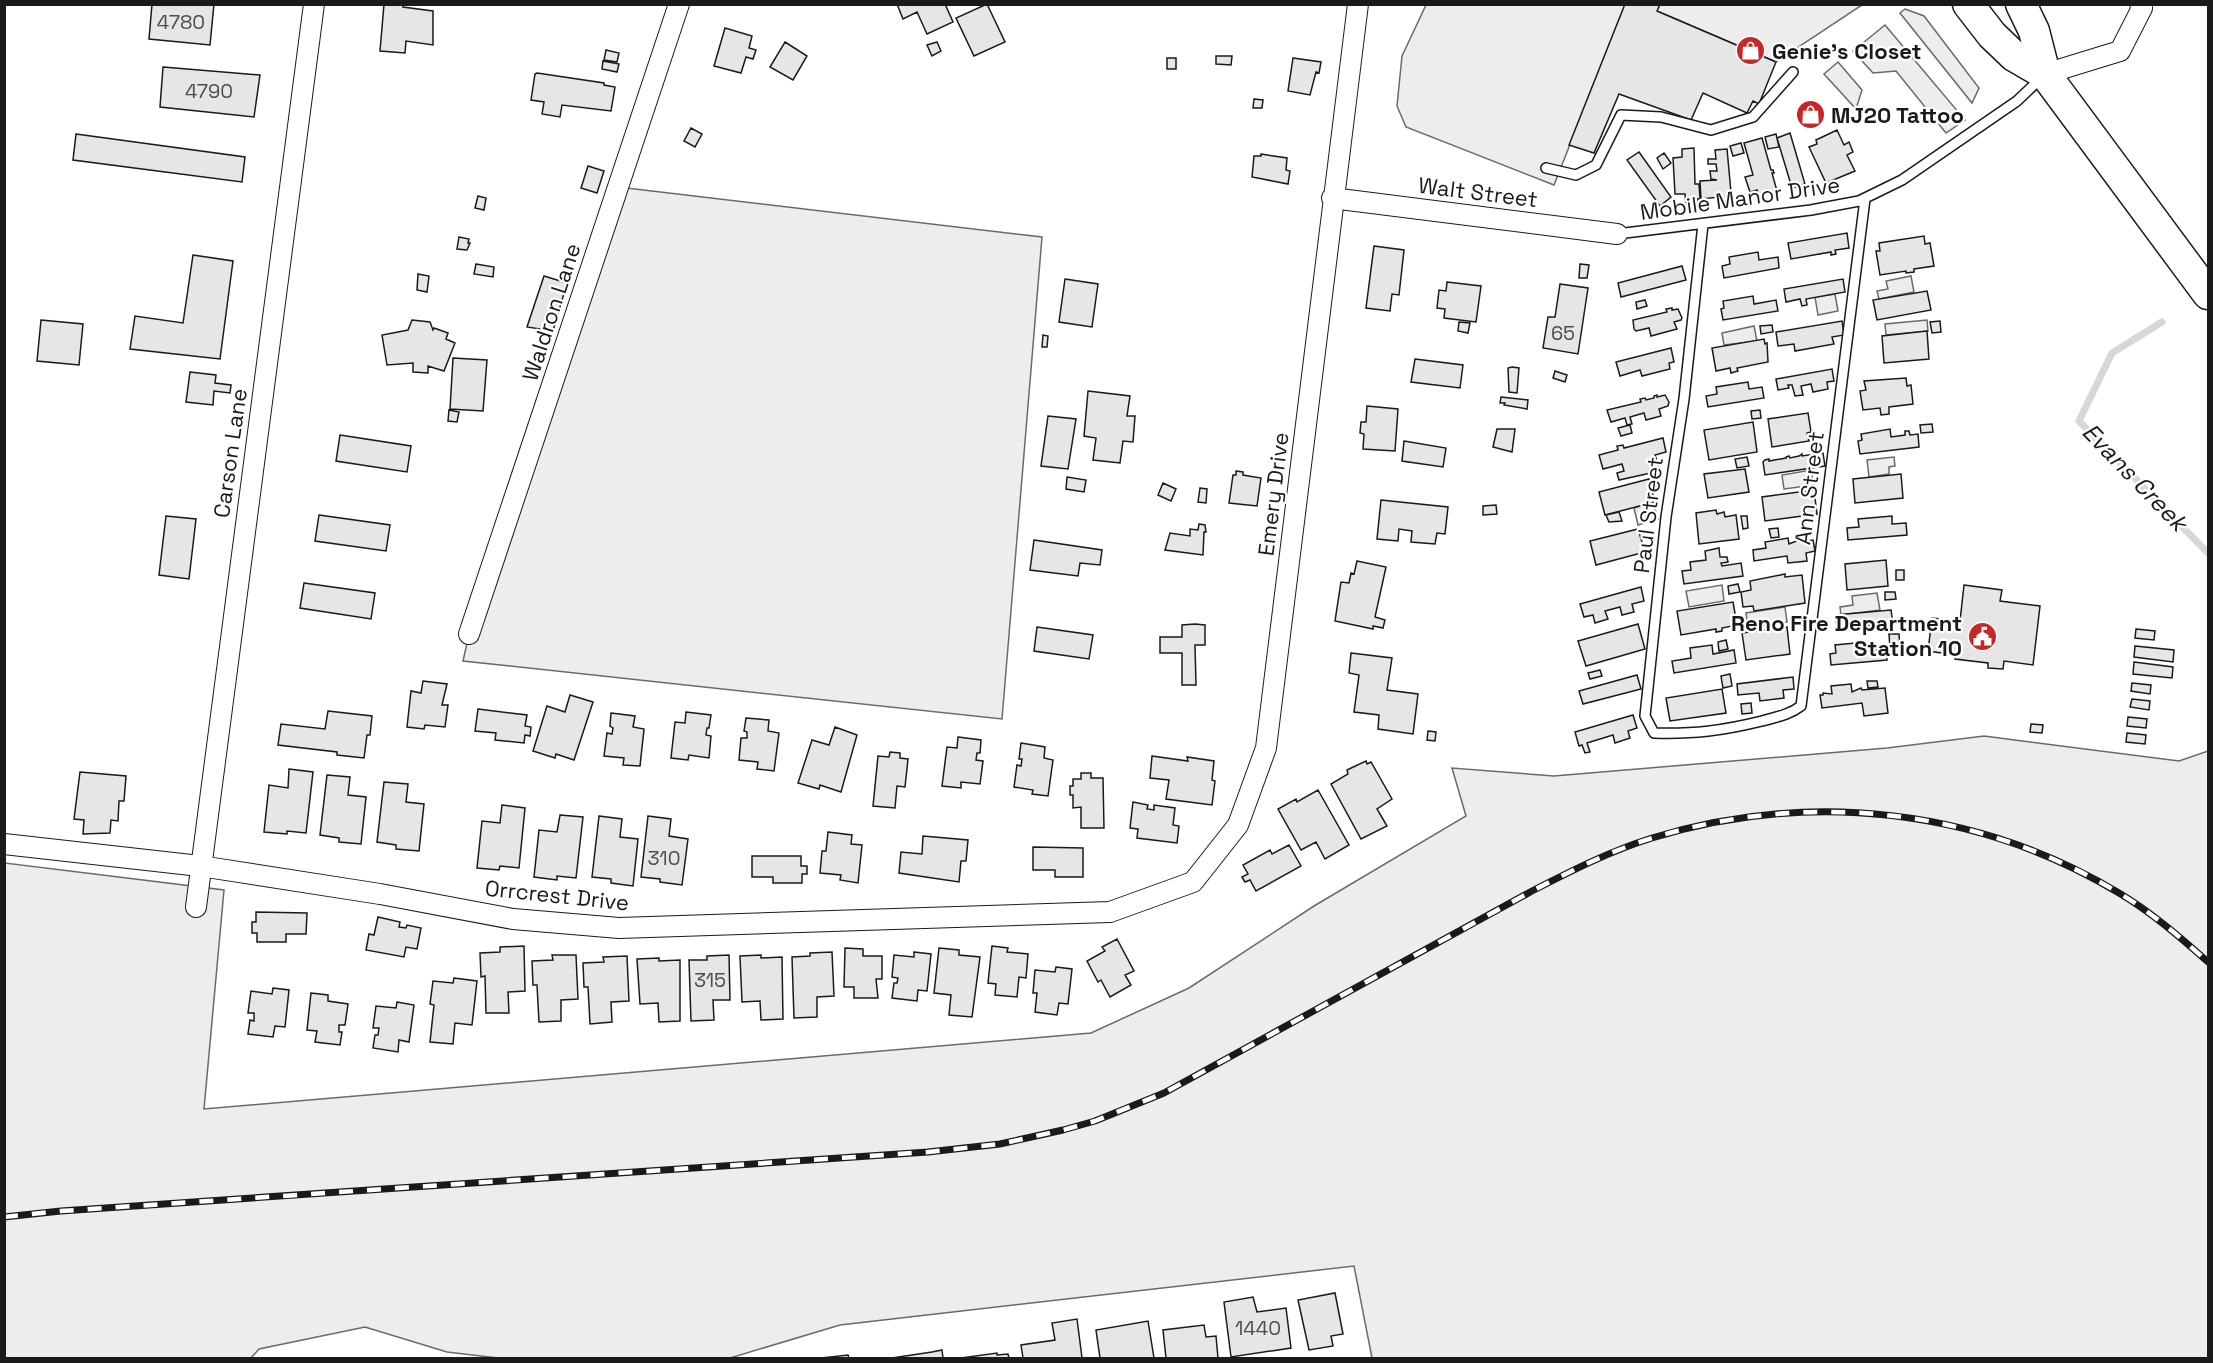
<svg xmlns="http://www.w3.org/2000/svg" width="2213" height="1363" font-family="'Space Grotesk',sans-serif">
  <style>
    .built { fill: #ededed; stroke: #6a6a6a; stroke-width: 1.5 }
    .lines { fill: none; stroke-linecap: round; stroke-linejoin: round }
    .stream { stroke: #d7d7d7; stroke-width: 7 }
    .building { fill: #e6e6e6; stroke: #1a1a1a; stroke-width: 1.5 }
    .lane-casing { stroke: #1a1a1a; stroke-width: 12 }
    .street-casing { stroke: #1a1a1a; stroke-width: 22 }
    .primary-casing { stroke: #1a1a1a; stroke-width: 33 }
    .lane { stroke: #fff; stroke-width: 9 }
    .street { stroke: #fff; stroke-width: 20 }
    .primary { stroke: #fff; stroke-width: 30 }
    .rail-casing { stroke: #1a1a1a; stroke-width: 7 }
    .rail { stroke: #fff; stroke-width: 4.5; stroke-dasharray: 14; stroke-linecap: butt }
    .labels { text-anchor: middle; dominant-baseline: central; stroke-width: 4.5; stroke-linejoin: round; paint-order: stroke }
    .number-label { font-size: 20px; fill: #4d4d4d }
    .poi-label { font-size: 22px; font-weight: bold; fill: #1a1a1a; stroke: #fff; text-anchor: start }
    .street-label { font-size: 22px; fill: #1a1a1a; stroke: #fff }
    .water-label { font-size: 24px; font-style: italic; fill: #1a1a1a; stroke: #fff }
  </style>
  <rect width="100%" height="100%" fill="#fff"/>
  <!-- built -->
  <path class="built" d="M1660,4L1862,5L1776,62L1657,11Z
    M1426,5H1625L1554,185L1406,127L1397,106L1402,56Z
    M1905,9L1924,16L1979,88L1972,103L1900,13Z
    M1885,25L1965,120L1946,133L1896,71L1873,73L1853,51Z
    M1838,62L1862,90L1856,109L1824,74Z
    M618,187L1042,237L1002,719L463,661L469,634Z
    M1911,276L1914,292L1879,299L1877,291L1888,289L1886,281Z
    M1835,294L1838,311L1818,315L1815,297Z
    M1927,320L1928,331L1886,335L1885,324Z
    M1754,326L1757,341L1724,345L1722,333Z
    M1894,457L1895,466L1889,467V474L1869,477L1867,460Z
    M1811,470L1814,485L1784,489L1782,475Z
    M1653,502L1658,519L1638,525L1634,508Z
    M1722,585L1724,601L1689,607L1686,591Z
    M1877,593L1880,610L1841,615L1840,607L1853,605L1852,596Z
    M1785,607L1787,622L1748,628L1746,613Z
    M1984,736L2179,761L2208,751V1358H1372L1354,1266L840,1325L730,1358H498L447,1352L365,1327L259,1349L251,1358H5V863L224,890L204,1109L1091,1033L1189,988L1314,906L1466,816L1452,768L1554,776L1887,748Z"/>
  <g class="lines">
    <!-- stream -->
    <path class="stream" d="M2162,322L2112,353L2079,421L2208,553"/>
  </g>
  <!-- building -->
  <path class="building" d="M152,4H214L210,45L149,39Z
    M384,4H403V7L433,11V45L406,41L405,53L380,51Z
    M897,4H945L953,22L927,34L917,12L903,19Z
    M987,4L1005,42L974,56L956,18Z
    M1625,4H1660L1657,11L1776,62L1759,104L1753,101L1747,113L1703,93L1691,120L1619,94L1594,153L1569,145Z
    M725,28L752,36L749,48L756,50L753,59L746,57L741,73L714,66Z
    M785,42L807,56L793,80L770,67Z
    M937,42L941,51L932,56L927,45Z
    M606,50L619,53L617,62L604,60Z
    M1216,56H1232L1231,65L1216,64Z
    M1167,58H1176V69H1167Z
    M1293,58L1321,62L1319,73L1316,72L1310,95L1288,91Z
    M603,61L619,64L617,72L602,69Z
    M163,67L260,75L254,117L160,107Z
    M537,73L604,83V85L615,87L611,111L562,105L560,117L542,114L544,102L531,100L535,74Z
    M1254,99L1263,100L1262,108H1253Z
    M691,128L702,134L695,147L684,141Z
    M1837,130L1844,145L1849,142L1853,152L1847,155L1855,171L1826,183L1809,147L1817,144L1816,140Z
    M1790,133L1805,184L1792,188L1777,138Z
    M76,134L245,157L242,182L73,160Z
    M1776,134L1779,147L1768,149L1765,137Z
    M1762,138L1771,170H1773L1774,173H1772L1777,191L1758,196L1757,190L1750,192L1745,177L1753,175L1744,143Z
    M1741,143L1744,153L1733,156L1730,146Z
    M1694,148L1695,184H1699L1700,199H1697V205H1686L1685,194H1675L1673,158L1682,157V149Z
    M1727,149L1732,203L1719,204V197L1701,199L1700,181L1717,180L1711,179L1710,171H1717L1716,164H1708V159H1716L1715,150Z
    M1639,152L1671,197L1660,206L1627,160Z
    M1664,153L1671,163L1663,169L1657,158Z
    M1261,154L1287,158L1286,170L1290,171L1288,184L1252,177L1254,156H1261Z
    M588,166L604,171L597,193L581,188Z
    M478,196L486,198L484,210L475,208Z
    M1847,233L1849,248L1835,250L1836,254L1831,255V252L1791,259L1788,243Z
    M1924,236L1925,244L1930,243L1934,266L1914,269V272L1906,273V271L1880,275L1876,251H1880L1879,243Z
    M459,237L469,239L468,243H470L467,250L457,249Z
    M1374,246L1404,250L1399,295L1392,294L1390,311L1366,308Z
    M1758,252L1759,260L1778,257L1779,268L1724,278L1722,266L1730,264L1729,257Z
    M193,255L233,261L220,359L130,349L135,316L183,323Z
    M476,264L494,267L493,277L474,274Z
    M1580,264L1589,265L1587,278H1579Z
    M1682,266L1686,280L1621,297L1618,283Z
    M418,274L429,276L427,292L417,290Z
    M544,276L567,283L553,331L527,327Z
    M1065,279L1098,284L1092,327L1059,322Z
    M1843,279L1845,292L1806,299L1807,305L1802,306L1800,299L1786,302L1784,289Z
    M1447,282L1481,286L1476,322L1444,318L1445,309L1437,308L1439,290L1446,291Z
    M1560,284L1588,288L1578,354L1543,348L1548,317H1555Z
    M1927,291L1931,310L1877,320L1873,300Z
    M1753,296L1754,304L1776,300L1778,311L1723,320L1721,309L1724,308L1723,301Z
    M1645,300L1647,306L1637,309L1636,302Z
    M1672,308V310L1678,309L1682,318L1681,320L1674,322L1677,329L1651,336L1649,328L1636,331L1634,329L1633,320L1667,312L1666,309Z
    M41,320L83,324L79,365L37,361Z
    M412,320L430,322L433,330L434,328L448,333L446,339L455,343L444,371L428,366V373L413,372V363L387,365L382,335L408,330Z
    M1842,321L1844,335L1832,337L1834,344L1795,351L1794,344L1778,346L1776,332Z
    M1940,321L1941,332L1932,333L1930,322Z
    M1459,322L1470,323L1468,333L1458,331Z
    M1772,325L1773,332L1761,334L1760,326Z
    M1927,331L1929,359L1884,363L1882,336Z
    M1043,335L1048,336L1047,347H1042Z
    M1764,339L1765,344L1767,343L1768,362L1737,368L1738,371L1731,373L1730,368L1716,371L1712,348Z
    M1671,348L1674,362L1669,363L1670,369L1642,376L1640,370L1620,376L1616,362Z
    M453,358L487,360L483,411L450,409Z
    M1415,359L1463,365L1460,388L1411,382Z
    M1512,367L1519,368L1517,393L1509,392L1508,368Z
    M1832,369L1834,381L1827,382L1828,389L1813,392L1811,384L1801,386L1803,395L1795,396L1792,385H1788L1789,388L1778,390L1776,379Z
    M1555,371L1567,375L1565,382L1553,378Z
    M190,372L216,375L215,383L231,385L230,393L214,391L213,405L186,402Z
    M1906,378L1907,386L1911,385L1913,404L1889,407V414L1881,415L1880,408L1863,410L1860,391L1866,390L1864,381Z
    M1748,382L1749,389L1762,387L1764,398L1708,407L1706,396L1717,394L1716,387Z
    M1088,391L1130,396L1127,416H1135L1133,442L1123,441L1120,463L1093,460L1096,438L1084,436Z
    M1657,395V397L1665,395L1669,402L1668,406L1659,409L1661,416L1646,420L1644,413L1630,417L1632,424L1627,425L1625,418L1611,422L1607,410L1641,402L1640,399L1645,398L1646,400L1654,398V396Z
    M1501,397L1528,400L1527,409L1504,405L1505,403H1500Z
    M1367,406L1398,409L1395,451L1363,449L1364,434L1360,433L1361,422H1366Z
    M449,410L459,412L457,422L448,421Z
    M1760,410L1761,418L1752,419L1751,411Z
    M1808,413L1811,432L1807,433L1809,441L1772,447L1768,419Z
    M1048,416L1076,419L1068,469L1041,466Z
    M1753,422L1757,452L1709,460L1704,430Z
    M1932,424L1933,432L1921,433L1920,425Z
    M1630,425L1632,433L1621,436L1618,428Z
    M1497,429H1515L1512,452L1493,447Z
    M1890,429L1891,437L1905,435V431H1909L1910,435L1918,434L1919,447L1860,454L1858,441L1862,440L1861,434Z
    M340,435L411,446L407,472L336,461Z
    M1663,438L1666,452L1655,455L1660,471L1619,480L1617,473L1624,471L1622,464L1603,469L1599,455L1618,450L1617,446L1623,445L1624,448Z
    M1404,441L1446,448L1443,467L1402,461Z
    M1823,453L1825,466L1765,475L1763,462L1765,460L1769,459V461L1786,458V457L1789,456L1790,458L1799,456L1802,454V456Z
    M1747,457L1749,466L1737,468L1735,459Z
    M1745,469L1749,492L1708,498L1704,474Z
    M1236,471L1243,472V475L1261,478L1257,506L1229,503L1233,475H1236Z
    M1901,474L1903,498L1855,503L1853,479Z
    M1067,477L1086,480L1084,492L1066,489Z
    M1649,479L1655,502L1605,515L1599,492Z
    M1163,483L1176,489L1171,501L1158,495Z
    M1200,488L1207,489L1206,503L1198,502Z
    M1814,490L1817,514L1765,521L1762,497Z
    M1381,500L1448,507L1445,534L1437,533L1435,544L1411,542L1412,531L1399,529L1398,541L1377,539Z
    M1496,505L1497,514L1483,515V506Z
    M1716,510L1717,514L1724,512L1725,517L1736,515L1739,539L1699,544L1696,513Z
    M1619,512L1622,521L1609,522L1606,515Z
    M319,515L390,525L386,551L315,541Z
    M166,516L196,519L189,579L159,575Z
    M1741,516H1747L1748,528L1743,529Z
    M1892,516V524L1906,523L1907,535L1848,540L1847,528L1859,527L1858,519Z
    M1199,524L1205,525L1206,532H1204L1203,555L1165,550L1170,533L1190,536V529L1198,530Z
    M1778,528L1779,537L1771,538L1769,529Z
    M1638,529L1645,552L1596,565L1590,541Z
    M1788,538L1789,544L1799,540L1800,542L1813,540L1815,551L1806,553L1807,561L1788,563L1787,556L1754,561L1753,550L1766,548L1765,542Z
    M1034,540L1102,550L1100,565L1080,563L1078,576L1030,570Z
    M1719,548L1720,557H1727L1728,562L1721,563L1722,566L1741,563L1743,576L1684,584L1682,571L1691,570L1690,562L1706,560L1705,551Z
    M1886,560L1888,586L1847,590L1845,564Z
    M1357,561L1386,567L1375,617L1385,620L1383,628L1373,626V629L1335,621L1341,582L1349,583L1351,573L1354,574Z
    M1896,570H1904V580H1896Z
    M1785,574V577L1802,575L1805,603L1754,611L1753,606L1743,607L1741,592L1751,590L1750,581Z
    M304,583L375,593L371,619L300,608Z
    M1738,584L1740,592L1729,594L1728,586Z
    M1964,585L2002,590L2000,601L2040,606L2033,665L2004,661L2003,669L1988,668V663L1955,659L1956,655L1928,651L1932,618L1960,621Z
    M1641,587L1644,601L1632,604L1634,612L1622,615L1620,607L1605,611L1608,619L1595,623L1593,615L1584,617L1580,604Z
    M1885,592H1895L1896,599L1885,600Z
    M1733,602L1737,625L1722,628V631L1716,632V629L1681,635L1677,611Z
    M1891,610L1893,623L1877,624V628L1871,629L1870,625L1854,628L1849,627V629H1837L1835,615Z
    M1195,624L1205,625V645H1195L1196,685H1182V653H1160V637H1182V625Z
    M1638,624L1645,649L1586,666L1578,641Z
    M1037,627L1093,635L1089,659L1034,651Z
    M1787,627L1790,654L1746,660L1742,633Z
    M2136,629L2155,631L2154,640L2135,638Z
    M1889,634H1899L1900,648L1890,649Z
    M1726,640L1728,649L1719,651L1718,642Z
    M1855,643L1856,651L1886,649L1887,660L1831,665L1830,654L1836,653L1835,645Z
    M1712,645L1713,654L1734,650L1736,663L1674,673L1672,661L1691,658L1690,648Z
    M2135,646L2174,650L2173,662L2134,657Z
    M1351,653L1392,658L1387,690L1418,694L1413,734L1378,729L1379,715L1354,712L1359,675L1349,673Z
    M2134,662L2173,667L2172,678L2133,674Z
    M1600,670L1602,676L1590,679L1588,673Z
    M1730,674L1732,686L1723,688L1721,676Z
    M1637,675L1641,689L1583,704L1579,691Z
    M1793,677L1794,689L1783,690L1784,698L1760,701L1759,693L1738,695L1737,684Z
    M423,681L447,684L442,705H448L445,727L425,725L424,729L407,727L411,691L421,693Z
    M1867,681H1877L1878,687L1868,688Z
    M2132,683L2151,685L2150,694L2131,691Z
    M1851,684L1852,692L1861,688L1862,690L1885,688L1888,713L1864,716L1862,703L1822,708L1820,695H1823V693L1832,694L1831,686Z
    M1722,689L1726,713L1670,721L1666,698Z
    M570,695L593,702L574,760L556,754L555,758L533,751L547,706L565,712Z
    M2132,699L2150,701L2149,710L2130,707Z
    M1751,703L1752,713L1742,714L1741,704Z
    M478,709L527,715L525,726L531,727L530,736L525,735L524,743L495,740L496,733L475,731Z
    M328,711L372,716L370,735H367L364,758L337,755V752L278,745L281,724L325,729Z
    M686,712L711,715L709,728H707L706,735L711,736L709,758L689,755L688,760L671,758L675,722L685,723Z
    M611,713L635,716L633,727L644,729L640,766L623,765L624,758L604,756L607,733L612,734L613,728L610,726Z
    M1633,715L1637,728L1628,731L1630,738L1615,743L1613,735L1587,743L1590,752L1585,753L1582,745L1579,746L1575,732Z
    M2128,717L2147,719L2146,728L2127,726Z
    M746,718L769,720L768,731L779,733L774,771L757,769L758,762L739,760L741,738H747V732L744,731Z
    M2031,724L2043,725L2042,733L2030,732Z
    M835,727L857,735L841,792L820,785L819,789L798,783L812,740L829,745Z
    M1428,731L1436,732L1435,741L1427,740Z
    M2127,733L2146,735L2145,744L2126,742Z
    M958,737L981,740L980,753H977L976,760L983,761L980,784L961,782V788L942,786L947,747L957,748Z
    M1021,743L1045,747L1044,758L1053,760L1048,796L1032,794L1033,790L1014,787L1017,765L1021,766L1022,759H1019Z
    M890,752L900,753V758L908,759L905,787L897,786L895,808L873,806L878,756L889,757Z
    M1152,756L1188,761L1187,757L1214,761L1212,780L1215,781L1212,805L1166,799L1169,780L1150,778Z
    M1366,761L1367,764L1371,762L1392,799L1377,809L1387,826L1361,839L1331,784L1348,774L1347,770Z
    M289,769L313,772L306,833L287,831V834L264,832L269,785L288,788Z
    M80,772L126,776L124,801H119L118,821L111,820L110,833L83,834L84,820L74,819Z
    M1081,773H1091V778H1103L1104,828H1081V807L1073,808V795H1070V786H1073V779H1081Z
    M327,775L350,777L348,795L366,797L361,844L339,842V838L320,835Z
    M384,782L408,784L406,802L424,804L419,851L396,849V845L377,842Z
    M1318,790L1349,845L1325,859L1316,842L1301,850L1278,809L1296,799L1297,802Z
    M1133,802L1148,805L1147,809L1154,810V805L1175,808L1173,825L1179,826L1177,843L1137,838L1138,829L1130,828Z
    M502,805L525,808L519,868L500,866L499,870L477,868L482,821L500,823Z
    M560,815L583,817L576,878L557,876V880L534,877L539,830L557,832Z
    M599,816L622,819L620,837L638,839L633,886L611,883V879L592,877Z
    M648,816L671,819L669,836L688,839L682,885L660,882V879L641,877Z
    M828,832L852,835L851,844L862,845L858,883L840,880L841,875L820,873L822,851H826Z
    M923,836L968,840L966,861H961L959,882L899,873L901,852L922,854Z
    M1289,845L1301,866L1256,891L1250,880L1245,882L1242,877L1248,874L1243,865L1270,850L1272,854Z
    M1033,847L1083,848V877H1055V870H1033Z
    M752,856H801V866H807V874H802V883H773V877H752Z
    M256,912L307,913L306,934H286V942H257V933H252V922H256Z
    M378,917L400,922L399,927L406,928L407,925L421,928L417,949L406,947L404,957L366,950L369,934L374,935Z
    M1117,939L1134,971L1125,975L1131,985L1110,997L1101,980L1098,982L1087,961L1105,951L1102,947Z
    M524,946L525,991L508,992L509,1013H486L485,976L481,977L480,953L500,952V947Z
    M992,946L1008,948L1007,952L1028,954L1026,978L1019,977L1017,997L995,995L996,984L988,983Z
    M845,948L863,949V956H882V979H876L878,998H854V987H844Z
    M939,948L959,950V955L980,957L972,1017L949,1015L951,995L934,993Z
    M832,952L834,996L817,997V1017L794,1018L792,957L810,956V953Z
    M914,952L931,954L927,991L918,990L917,1001L892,998L894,983H897L898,978L892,977L894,955L914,957Z
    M552,955H576L578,999L561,1000V1021L539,1022L537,985H533L532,961L553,960Z
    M729,955L730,1000H713L714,1020L691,1021L689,960H707V956Z
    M761,955V958L782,957L783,1019L761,1020L760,1001L742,1002L740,956Z
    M627,956L629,1001L611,1002L612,1022L590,1024L588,987H584L583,963L604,962L603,957Z
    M659,958V961L680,960V1021L659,1022L658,1003L640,1004L637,959Z
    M1056,967L1072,969L1068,1004L1059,1003L1057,1015L1035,1012L1037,993H1033L1035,970L1055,972Z
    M454,978L477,981L472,1025L455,1023L453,1044L430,1042L434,1005L430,1004L433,981L453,983Z
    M273,988L289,990L285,1027L275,1026L273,1037L248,1034L250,1020L254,1021V1013H248L251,991L272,994Z
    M311,993L328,995V1001L348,1004L345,1025H339V1032H342L340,1045L315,1042L317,1031L307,1030Z
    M397,1002L414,1005L409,1042L399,1040L398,1052L373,1048L375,1035H378L379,1028H373L376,1006L396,1008Z
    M1335,1293L1343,1334L1331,1336L1333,1346L1309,1350L1298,1300Z
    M1253,1297L1257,1312L1286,1308L1291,1348L1231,1357L1224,1302Z
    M1077,1319L1082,1358H1023L1021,1345L1055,1340L1052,1323Z
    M1148,1321L1154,1358H1100L1096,1330Z
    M1204,1325L1206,1337L1216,1336L1218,1358H1166L1163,1330Z
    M942,1350L943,1358H892L932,1352Z
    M997,1353V1355L1008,1354L1009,1358H961Z
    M848,1355L849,1358H821Z"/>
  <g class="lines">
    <defs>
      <path id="lane" d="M1546,168L1576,175L1596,165L1621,115L1661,117L1711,130L1753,117L1793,72
        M1703,224L1684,399L1666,517L1645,716L1654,733C1695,734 1721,731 1762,721C1776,717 1789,715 1801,706L1865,199
        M1617,234L1811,210L1859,201L1902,180L2017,101L2041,78"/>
      <path id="street" d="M2045,74L2120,51L2142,8L2140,4
        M1332,198L1617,234
        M469,634L679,4
        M4,844L200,866L380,894L513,919L619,928L1110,912L1193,882L1238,825L1266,748L1358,4
        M196,907L314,4"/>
      <path id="primary" d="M1968,4L1992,35L2014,56L2045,74
        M2021,4L2034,31L2045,74L2208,294"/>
    </defs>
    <!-- lane casing -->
    <use href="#lane" class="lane-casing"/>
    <!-- street casing -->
    <use href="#street" class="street-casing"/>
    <!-- primary casing -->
    <use href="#primary" class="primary-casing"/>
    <!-- lane -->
    <use href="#lane" class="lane"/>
    <!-- street -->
    <use href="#street" class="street"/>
    <!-- primary -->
    <use href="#primary" class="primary"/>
    <defs>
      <path id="rail" d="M4,1217L61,1211L928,1152L1000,1144L1063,1130L1095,1121L1164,1093L1532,891C1571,871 1610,851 1652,838C1809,790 1978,808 2119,893C2151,912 2180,937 2208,962"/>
    </defs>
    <!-- rail casing -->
    <use href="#rail" class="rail-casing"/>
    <!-- rail -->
    <use href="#rail" class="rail"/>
  </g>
  <!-- icons -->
  <defs>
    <symbol id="shop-disc" viewBox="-11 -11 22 22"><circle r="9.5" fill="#c62828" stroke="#fff"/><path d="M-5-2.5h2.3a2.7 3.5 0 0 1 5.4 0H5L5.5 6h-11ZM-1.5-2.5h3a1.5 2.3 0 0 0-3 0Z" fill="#fff"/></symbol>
    <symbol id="civic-disc" viewBox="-11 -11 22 22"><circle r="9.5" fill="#c62828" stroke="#fff"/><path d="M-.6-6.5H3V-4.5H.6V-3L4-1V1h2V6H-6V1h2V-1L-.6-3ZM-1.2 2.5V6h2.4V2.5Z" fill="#fff"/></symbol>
  </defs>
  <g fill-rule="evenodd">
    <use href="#shop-disc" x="1734" y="34" width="33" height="33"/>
    <use href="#shop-disc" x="1794" y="98" width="33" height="33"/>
    <use href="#civic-disc" x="1966" y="620" width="33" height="33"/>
  </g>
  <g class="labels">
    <!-- number labels -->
    <g class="number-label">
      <text x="181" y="22">4780</text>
      <text x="209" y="91">4790</text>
      <text x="1563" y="333">65</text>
      <text x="664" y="858">310</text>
      <text x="710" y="980">315</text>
      <text x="1258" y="1328">1440</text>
    </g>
    <!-- poi labels -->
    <g class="poi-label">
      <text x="1772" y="51">Genie's Closet</text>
      <text x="1831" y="115">MJ20 Tattoo</text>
      <text x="1962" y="623" text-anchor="end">Reno Fire Department<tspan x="1962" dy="25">Station 10</tspan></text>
    </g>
    <!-- street labels -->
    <g class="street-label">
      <text transform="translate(1478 192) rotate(7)">Walt Street</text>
      <text transform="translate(1740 198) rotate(-8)">Mobile Manor Drive</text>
      <text transform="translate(551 312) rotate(-72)">Waldron Lane</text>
      <text transform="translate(230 453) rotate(-82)">Carson Lane</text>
      <text transform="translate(1809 488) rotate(-83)">Ann Street</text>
      <text transform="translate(1273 494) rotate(-83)">Emery Drive</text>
      <text transform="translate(1648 515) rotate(-83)">Paul Street</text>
      <text transform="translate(557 895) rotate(6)">Orrcrest Drive</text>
    </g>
    <!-- water labels -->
    <g class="water-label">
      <text transform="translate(2135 477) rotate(46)">Evans Creek</text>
    </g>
  </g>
  <!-- border -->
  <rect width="2213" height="1363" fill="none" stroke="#1a1a1a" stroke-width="12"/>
</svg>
